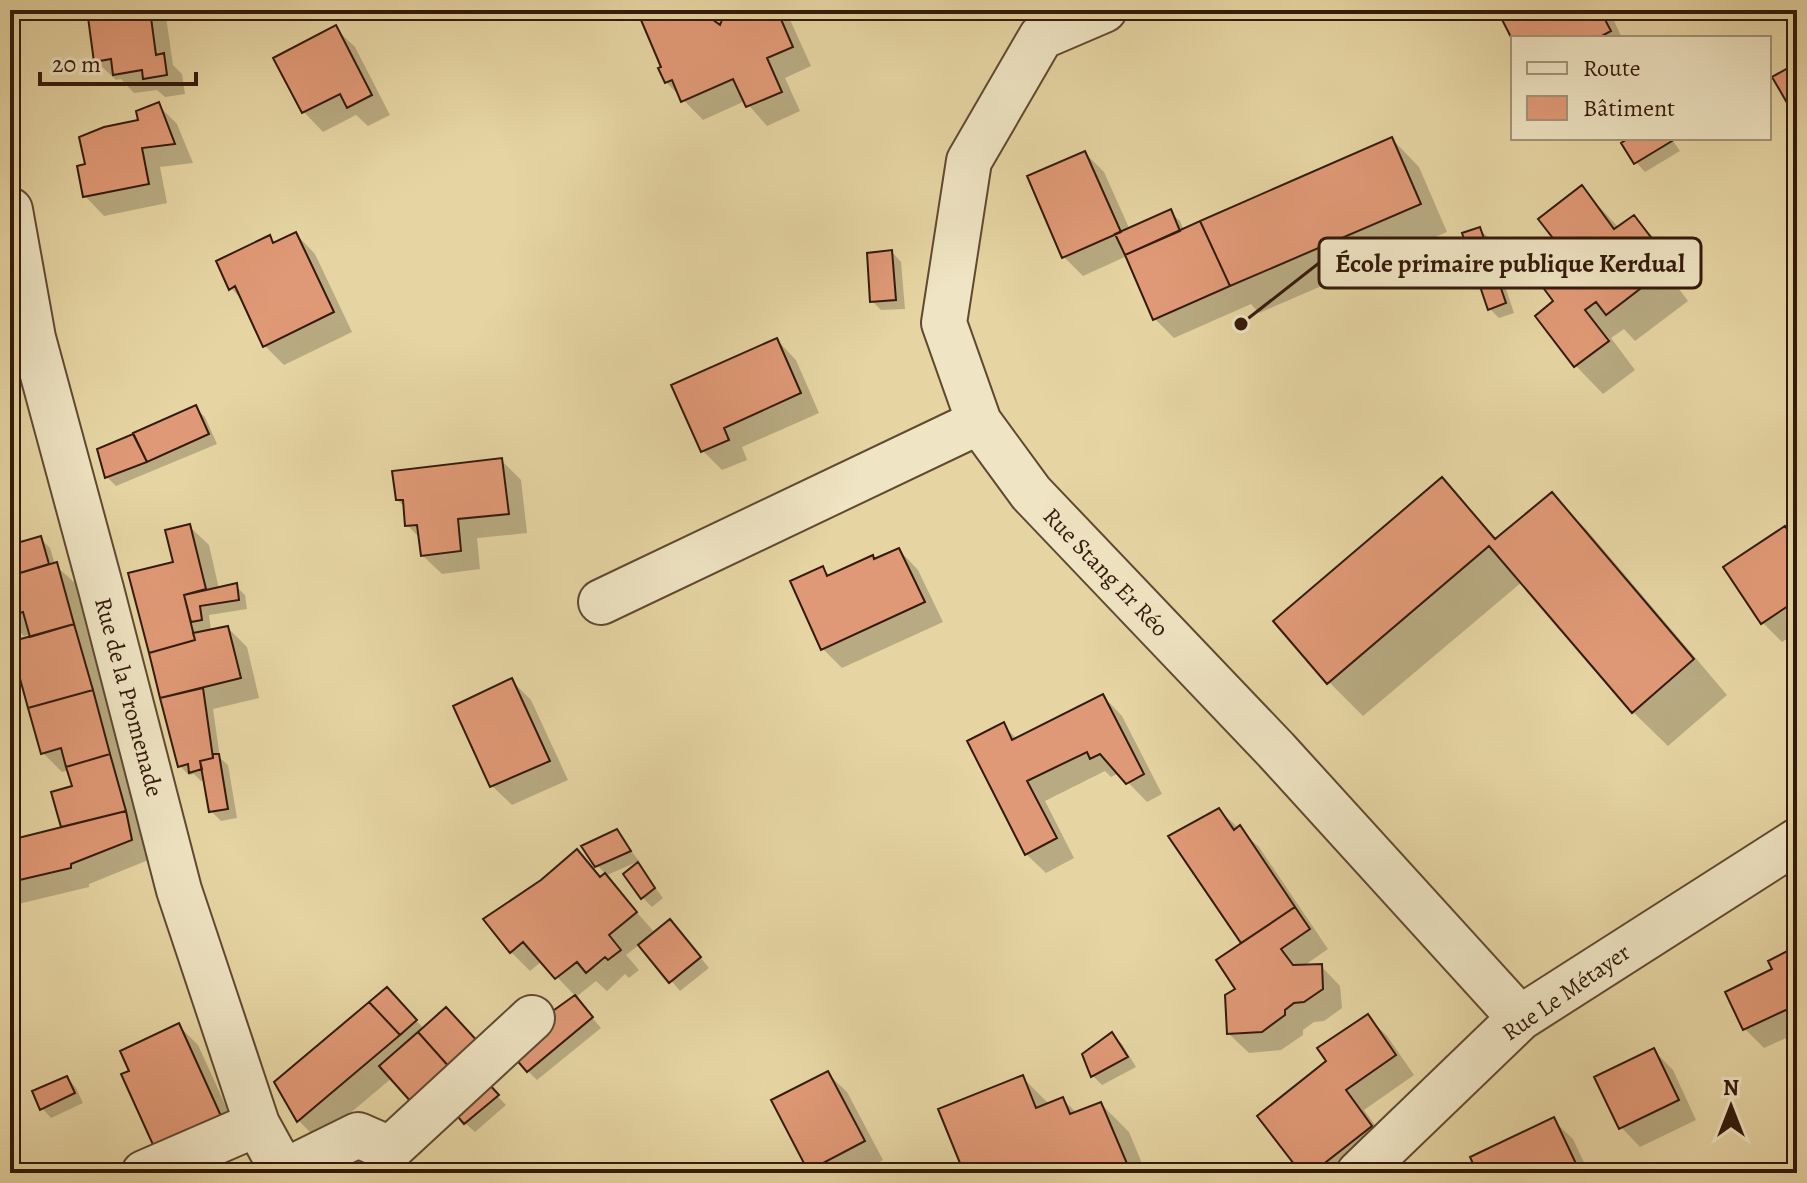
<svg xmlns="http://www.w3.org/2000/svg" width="1807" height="1183" font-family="Alegreya,serif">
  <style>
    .shadow { fill: #0003 }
    .building { fill: #e09976; stroke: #341a0b; stroke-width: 2 }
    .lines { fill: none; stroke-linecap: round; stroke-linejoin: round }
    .minor-casing { stroke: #604931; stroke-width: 48 }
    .minor { stroke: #efe4c3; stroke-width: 44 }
    .labels { text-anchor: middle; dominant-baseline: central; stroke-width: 6; stroke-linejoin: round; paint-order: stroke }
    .street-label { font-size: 24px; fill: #341a0b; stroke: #efe4c3 }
    .leader { fill: none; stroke: #341a0b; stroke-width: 3 }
    .callout-dot { fill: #341a0b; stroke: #efe4c3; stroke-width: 3 }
    .callout { fill: #efe4c3; stroke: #341a0b; stroke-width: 3 }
    .callout-label { font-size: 26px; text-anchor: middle; font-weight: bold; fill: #341a0b }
  </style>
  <rect width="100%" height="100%" fill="#e6d5a3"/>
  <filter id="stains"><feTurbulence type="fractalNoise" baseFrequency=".0025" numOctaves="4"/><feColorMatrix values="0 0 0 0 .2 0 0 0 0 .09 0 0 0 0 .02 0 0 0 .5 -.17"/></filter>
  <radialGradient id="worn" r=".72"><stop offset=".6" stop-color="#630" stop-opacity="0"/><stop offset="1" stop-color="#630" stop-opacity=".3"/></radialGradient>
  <!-- shadow -->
  <path class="shadow" d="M89,10H165L173,65L182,74L185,94L165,97L157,90L134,93L121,79L116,80L96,61Z
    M669,10H713L722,25L756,10H779L791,22L811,66L785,78L800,111L767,126L745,101L703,120L666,82Z
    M1500,10H1609L1622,38H1514Z
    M335,28L355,47L390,115L368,126L356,115L323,132L304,112L276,59Z
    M158,105L177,124L193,163L160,167L167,203L104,216L85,196L87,166Z
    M1633,138H1671L1680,151L1645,172L1636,162Z
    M1392,139L1419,167L1447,232L1259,313L1251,304L1174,338L1155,319L1127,256L1083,276L1064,257L1085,153L1104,172L1130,230L1170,212L1180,221L1184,231Z
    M1582,188L1619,228L1634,217L1661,245L1679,269L1670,277L1688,301L1635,341L1624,329L1611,338L1635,370L1603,394L1576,366L1537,316L1556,301Z
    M1479,229L1489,238L1514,313L1499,318L1489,308Z
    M296,234L315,254L352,332L284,365L265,346L245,303L231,288L269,238L276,244Z
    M892,252L901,262L905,309L881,310L872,301Z
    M777,340L796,360L819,413L742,447L747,460L722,470L703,451Z
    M195,408L205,417L217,444L116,486L107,477L100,451Z
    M501,460L521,480L527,533L477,538L480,569L442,574L422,555L421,539L407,525L405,507L397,500Z
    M1441,480L1498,540L1551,495L1586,529L1727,695L1668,746L1633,712L1522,582L1363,716L1329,682Z
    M189,526L209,545L219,589L236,586L245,595L247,609L209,615L211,631L228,628L247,647L259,698L213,709L220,758L228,765L237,818L221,821L211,811L206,780L201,781L194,774L189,775L180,766L130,574L176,563Z
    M1785,529L1797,541V632L1782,642L1763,623Z
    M40,538L50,548L55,565L75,583L151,859L89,884V887L10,906V842L64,828L54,793L75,787L70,770L62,772L43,753L32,638L31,634L24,636L10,622V547Z
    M899,550L918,570L943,622L842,668L823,649V568L830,576L873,557L876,561Z
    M512,681L531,700L568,780L512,805L492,786L455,707Z
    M1103,696L1122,716L1162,794L1147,802L1119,773L1111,777L1105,771L1045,801L1074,858L1046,873L1026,854L1003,725L1017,739Z
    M1219,810L1259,847L1328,949L1302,967L1321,966L1340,986L1342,1008L1324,1021L1314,1022L1303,1030V1035L1281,1050L1249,1053L1229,1034L1244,943L1171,836Z
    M616,831L639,861L605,876L655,933L679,931L709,968L680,991L640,944L626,955L639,970L629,978L625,974L607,991L596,981L576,997L542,961L530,971L511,952L542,881L577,852L602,878L606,874L597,865Z
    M638,865L663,898L652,907L642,897Z
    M1797,949V1033L1764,1048L1745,1029L1774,970Z
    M396,999L424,1029L392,1078L318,1140L299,1121L277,1082Z
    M584,1008L601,1028L537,1080L528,1071Z
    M1367,1016L1387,1036L1414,1075L1364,1110L1390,1146L1356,1173H1303L1329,1062Z
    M179,1026L198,1045L239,1135L131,1072Z
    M1112,1034L1122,1044L1136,1067L1102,1085L1093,1076Z
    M1654,1051L1673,1070L1696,1120L1640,1147L1621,1127Z
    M827,1073L847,1092L883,1160L859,1173H813L810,1170Z
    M1022,1077L1049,1104L1062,1099L1077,1113L1101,1104L1129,1132L1146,1173H966Z
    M67,1078L76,1088L83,1103L51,1118L42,1108Z
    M487,1085L506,1105L475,1132L465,1123Z
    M1553,1120L1573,1139L1589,1173H1480Z
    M211,1159L225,1173H182Z"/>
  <!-- building -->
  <path class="building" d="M87,10H150L156,55L164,53L167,75L143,79L142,70L113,75L111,59L94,62Z
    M664,10H707L709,17L720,25L726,10L742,14L751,10H777L793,47L767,58L782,92L746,107L733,79L681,102L672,80L665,83L658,68L661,67L641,20Z
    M1497,10H1600L1611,31L1598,38H1513V41Z
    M336,25L372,95L347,108L340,94L302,113L273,58Z
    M1797,63V120L1772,77Z
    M159,102L175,144L142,148L149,184L83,197L77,166L85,164L79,137L104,127L138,120L136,111Z
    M1392,137L1421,204L1230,286L1200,221Z
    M1629,138H1670L1672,141L1634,164L1621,143Z
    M1085,151L1121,232L1062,258L1027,176Z
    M1582,185L1614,229L1634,215L1653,240L1644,248L1662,272L1606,315L1596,302L1585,310L1609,341L1574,367L1535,316L1553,301L1536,278L1566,255L1538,219Z
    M1171,209L1180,231L1125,255L1115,234Z
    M1200,221L1230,286L1153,320L1125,255Z
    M1480,227L1506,303L1488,310L1462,233Z
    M296,232L334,312L263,347L235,286L229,290L216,261L270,235L273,243Z
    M892,250L896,300L870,302L867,253Z
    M777,338L801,393L724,428L729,440L701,452L671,385Z
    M196,405L209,434L147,462L133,433Z
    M133,434L147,462L105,478L97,449Z
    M502,458L509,514L458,519L461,551L421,556L417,525L405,526L403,500H396L392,471Z
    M1442,477L1495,539L1552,492L1694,659L1632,713L1489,546L1327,684L1273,621Z
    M190,524L206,589L184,595L195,640L149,653L128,573L173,562L165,530Z
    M1785,526L1797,545V600L1761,624L1723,567Z
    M41,536L49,564L10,576V545Z
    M899,548L925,602L821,650L790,581L823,566L827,576L873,555L874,559Z
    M57,562L74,624L30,637L23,612L10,616V576Z
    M237,583L239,600L200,606L202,620L191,622L184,595Z
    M74,624L93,690L28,708L10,642Z
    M228,626L241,678L160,698L149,653L195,640L193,633Z
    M512,678L550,761L490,787L453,706Z
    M203,688L213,758L200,761L202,769L189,773L188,764L178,767L160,698Z
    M93,690L110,754L66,767L61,748L41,754L28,708Z
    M1103,694L1144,774L1126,784L1100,754L1090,759L1087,752L1027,781L1057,838L1025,855L967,741L1004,722L1012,740Z
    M110,754L126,811L61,827L51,792L72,786L66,767Z
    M213,754H219L228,809L209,812L200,761L213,758Z
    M1219,808L1234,830L1240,825L1295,907L1241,943L1168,836Z
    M126,811L132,840L71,864V868L11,882L10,840Z
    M617,829L631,851L595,867L581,846Z
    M577,849L600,877L605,873L637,912L609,935L621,950L608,960L605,957L586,973L577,962L555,979L523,942L510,953L483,919L541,880Z
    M638,862L655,888L641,899L623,874Z
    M1295,907L1310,929L1281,949L1293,965L1322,964L1323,989L1304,1002L1294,1003L1285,1010V1015L1262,1032L1227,1034L1225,995L1235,989L1216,960Z
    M670,919L701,957L669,983L638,945Z
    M1797,946V1021L1790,1008L1743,1030L1725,992L1772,969L1768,961Z
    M387,987L417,1020L400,1035L369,1002Z
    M575,995L593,1017L527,1072L514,1057L536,1023Z
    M369,1002L400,1035L297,1122L274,1082Z
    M446,1007L480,1044L451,1069L418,1032Z
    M1368,1014L1396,1055L1346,1090L1372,1126L1312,1173H1301L1257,1116L1326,1061L1317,1048Z
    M179,1023L221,1116L154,1147L121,1074L129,1071L120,1051Z
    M418,1032L451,1069L412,1103L379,1066Z
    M1112,1032L1128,1057L1091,1077L1082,1054Z
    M1654,1048L1679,1100L1619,1129L1594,1077Z
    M828,1071L865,1141L808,1171L771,1100Z
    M1023,1075L1036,1108L1063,1097L1070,1114L1101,1102L1131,1173H1004L1001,1166L983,1173H964L938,1109Z
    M67,1076L75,1093L40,1110L32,1091Z
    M488,1083L499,1095L464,1124L453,1111Z
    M1554,1117L1579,1170L1573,1173H1477L1470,1157Z"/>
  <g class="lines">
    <defs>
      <path id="minor" d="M1104,10L1041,37L969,161L944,323L979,422L1031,493L1276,750L1520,1018
        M10,210L33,338L101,589L179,890L257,1124L284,1173
        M601,602L979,422
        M283,1172L358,1135L390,1149L532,1018
        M144,1173L257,1124
        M1359,1173L1520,1018L1797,841"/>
    </defs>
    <!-- minor casing -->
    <use href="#minor" class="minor-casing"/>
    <!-- minor -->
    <use href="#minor" class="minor"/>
  </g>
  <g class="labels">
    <!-- street labels -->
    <g class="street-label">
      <text transform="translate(1106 572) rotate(46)">Rue Stang Er Réo</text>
      <text transform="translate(129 697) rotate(75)">Rue de la Promenade</text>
      <text transform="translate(1566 992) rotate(-35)">Rue Le Métayer</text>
    </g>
  </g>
  <!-- callouts -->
  <path class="leader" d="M1241 324L1319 263"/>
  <circle class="callout-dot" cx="1241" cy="324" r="8"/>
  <rect class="callout" x="1319" y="238" width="382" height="50" rx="8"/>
  <g class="callout-label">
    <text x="1510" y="272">École primaire publique Kerdual</text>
  </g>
  <!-- margin -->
  <rect width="1807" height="1183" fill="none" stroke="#e6d5a3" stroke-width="40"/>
  <rect x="12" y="12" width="1783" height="1159" fill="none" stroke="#341a0b" stroke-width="4"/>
  <rect x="20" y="20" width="1767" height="1143" fill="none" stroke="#341a0b" stroke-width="2"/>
  <!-- legend -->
  <rect x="1511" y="36" width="260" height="104" fill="#efe4c3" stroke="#a49379" stroke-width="2"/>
  <rect x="1527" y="62" width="40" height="12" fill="#efe4c3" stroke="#a49379" stroke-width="2"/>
  <text x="1583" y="76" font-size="24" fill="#341a0b">Route</text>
  <rect x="1527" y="96" width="40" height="24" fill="#e09976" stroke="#a49379" stroke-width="2"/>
  <text x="1583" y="116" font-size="24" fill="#341a0b">Bâtiment</text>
  <!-- north arrow -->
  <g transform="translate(1731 1107)" stroke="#efe4c3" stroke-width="6" paint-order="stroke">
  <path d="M0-6L14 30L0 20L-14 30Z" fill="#341a0b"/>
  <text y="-12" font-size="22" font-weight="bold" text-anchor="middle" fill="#341a0b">N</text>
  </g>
  <!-- scale -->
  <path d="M40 72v12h156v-12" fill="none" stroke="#341a0b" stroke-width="4"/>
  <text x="52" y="72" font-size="24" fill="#341a0b" stroke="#efe4c3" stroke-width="6" paint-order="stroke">20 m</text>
  <rect width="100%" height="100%" filter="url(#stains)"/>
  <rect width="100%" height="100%" fill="url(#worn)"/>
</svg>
